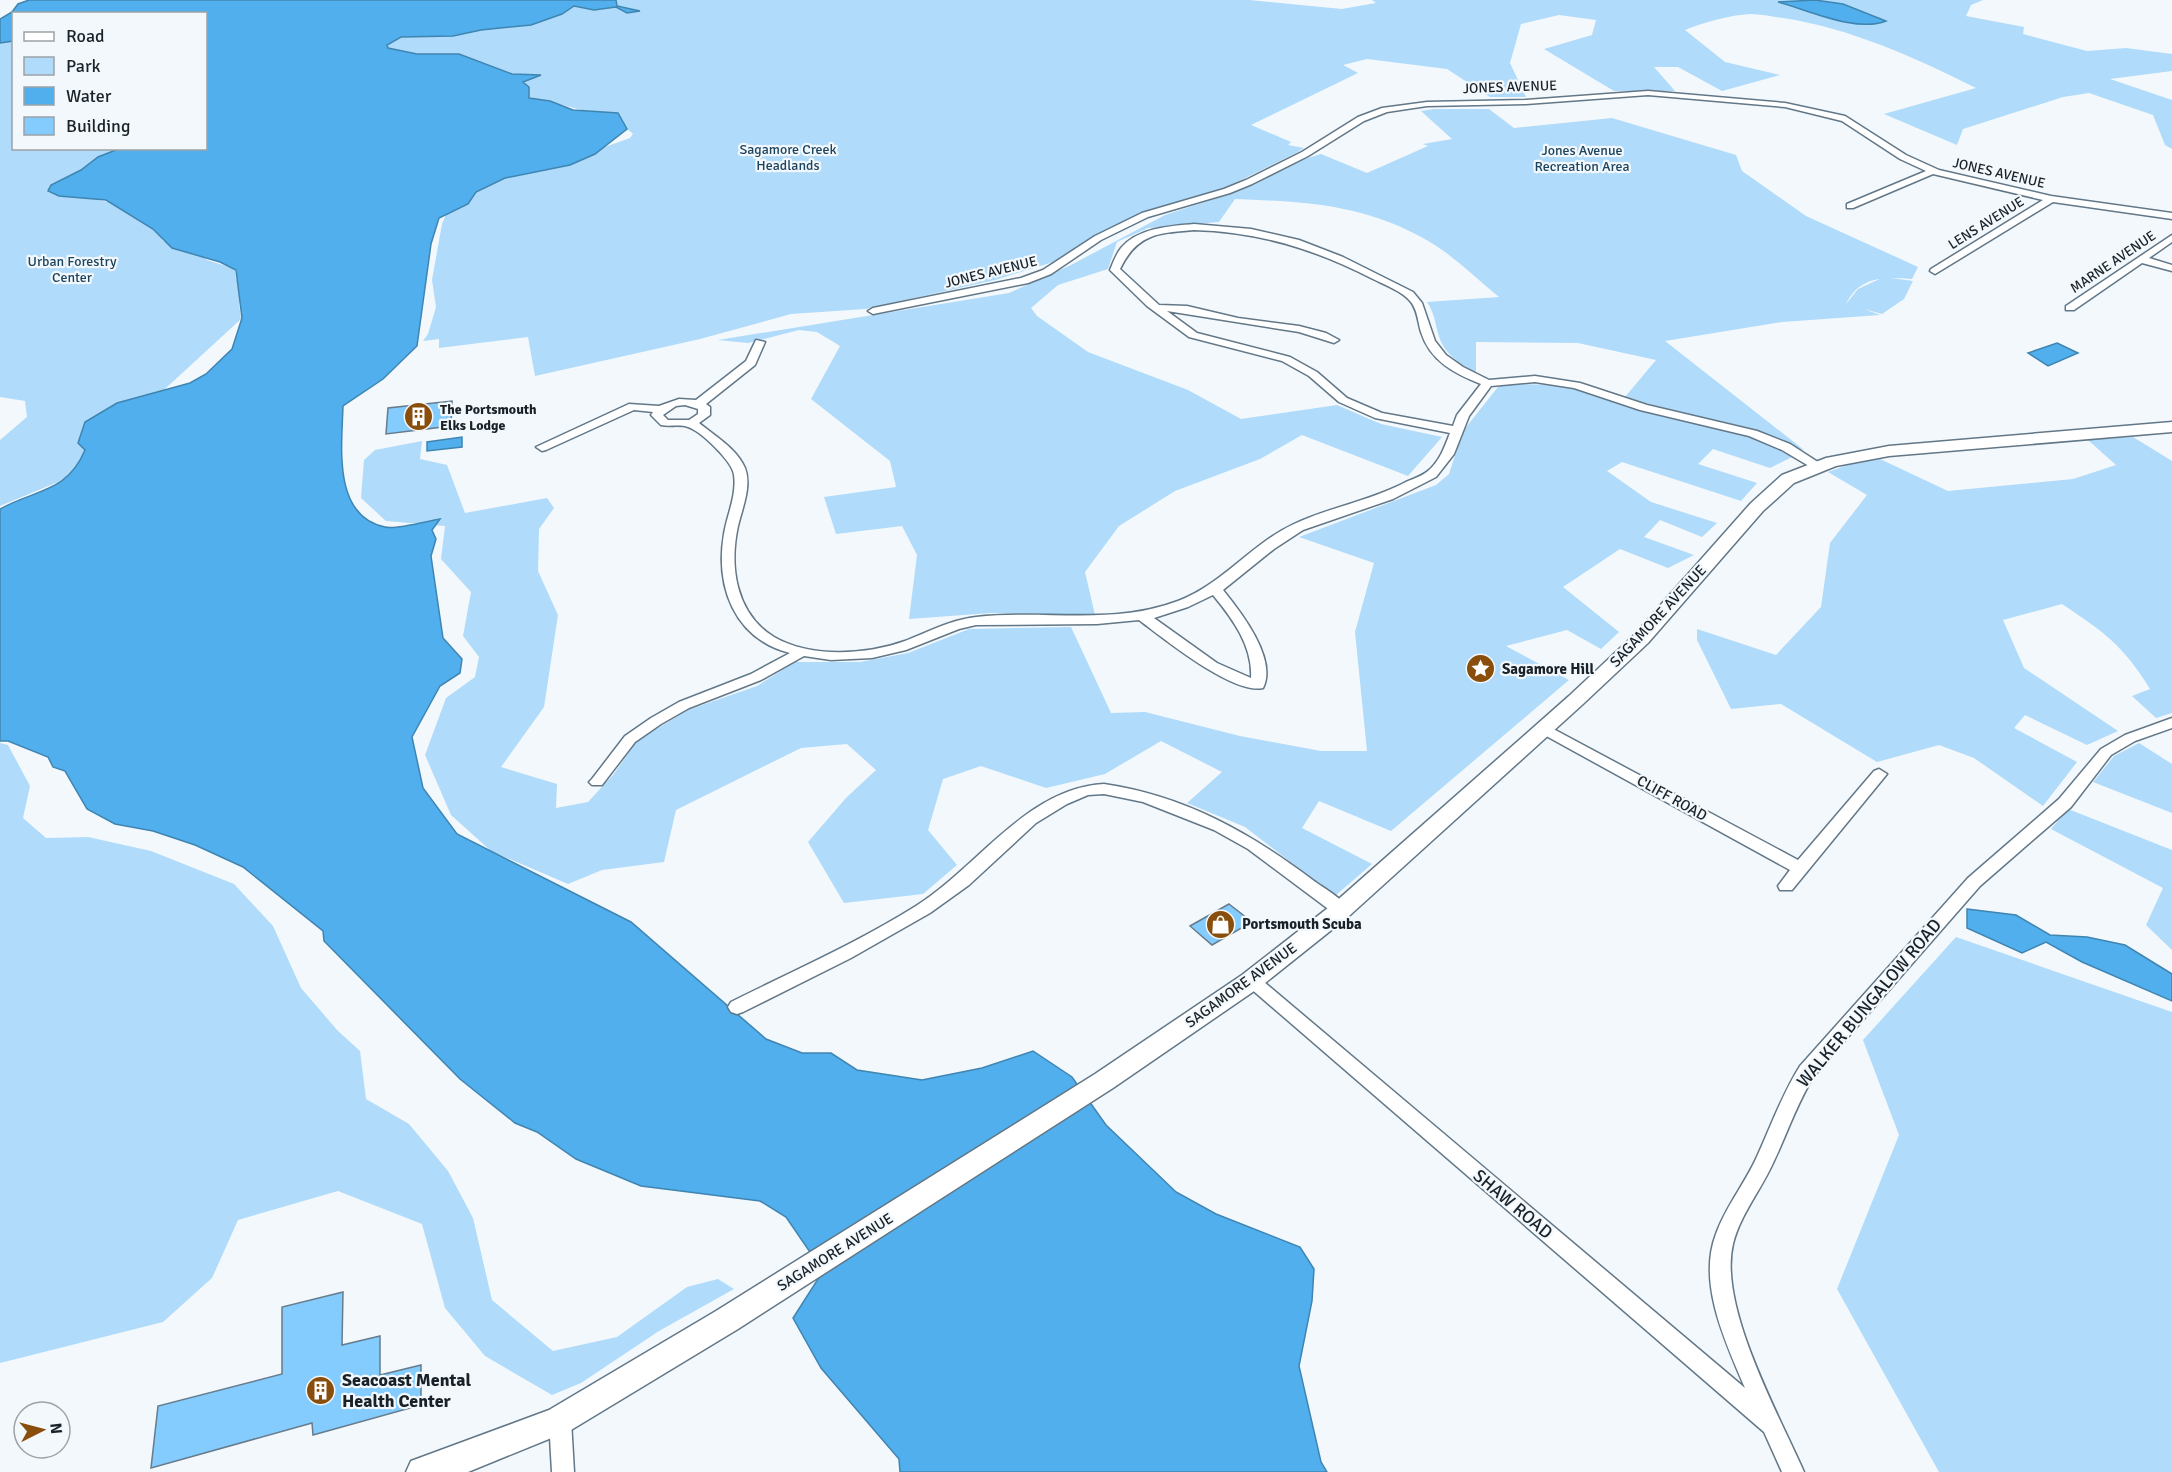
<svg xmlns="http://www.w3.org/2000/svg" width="2172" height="1472" font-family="Signika,sans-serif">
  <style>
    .green { fill: #b0dbfa }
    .water { fill: #50afec; stroke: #4085b1; stroke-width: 1.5 }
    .building { fill: #84cbfe; stroke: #667c8c; stroke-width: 1.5 }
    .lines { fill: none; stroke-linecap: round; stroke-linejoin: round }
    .minor-casing { stroke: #627787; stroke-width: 3 }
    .secondary-casing { stroke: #627787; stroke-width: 3 }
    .minor { fill: #fff; fill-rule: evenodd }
    .secondary { fill: #fff; fill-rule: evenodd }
    .labels { text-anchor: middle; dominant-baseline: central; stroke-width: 4.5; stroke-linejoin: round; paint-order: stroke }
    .far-street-label { font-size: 14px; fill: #192228; stroke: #f3f8fc }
    .far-park-label { font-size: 14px; fill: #1d445e; stroke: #f3f8fc }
    .far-poi-label { font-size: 14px; font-weight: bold; fill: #192228; stroke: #f3f8fc; text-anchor: start }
    .street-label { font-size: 15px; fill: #192228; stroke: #f3f8fc }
    .poi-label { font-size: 15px; font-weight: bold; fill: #192228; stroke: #f3f8fc; text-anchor: start }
    .near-street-label { font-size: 18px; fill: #192228; stroke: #f3f8fc }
    .near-poi-label { font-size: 18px; font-weight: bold; fill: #192228; stroke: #f3f8fc; text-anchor: start }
  </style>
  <rect width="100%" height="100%" fill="#f3f8fc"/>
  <!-- green -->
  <path class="green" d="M612,0H1249L1342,9L1376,3L1372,0H1983L1971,5L1966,16L2024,27L2023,34L2087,51L2126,48L2172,54V71L2110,79L2172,100V149L2165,145L2153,115L2089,93L2063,97L1963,129L1957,145L1884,114L1976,88C1916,58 1850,28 1783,18C1773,17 1761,14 1751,14C1729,15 1705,22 1685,30L1725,62L1780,75L1722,91L1678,67H1654L1675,91H1614L1544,49L1592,35L1596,20L1559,15L1521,24L1510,63L1526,97H1490L1447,69L1367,59L1343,65L1358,73L1251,125L1291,142L1288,145L1304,148L1296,153L1227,187L1146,211L1096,234L1066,258L995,280L865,309L791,314L700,339L535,376L528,337L439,348V339L423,341L428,334L436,307L432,280L442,224L449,207L466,190L605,147L630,138L633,134C618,116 549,100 526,100L387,48V45L403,36Z
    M13,36L14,148L124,149L52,184L49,191L114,203L159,234L163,241L198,252L207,260L235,269L236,279L244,288L239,304L241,319L79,468L58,482L0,506V440L27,417L25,401L0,397V38Z
    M1434,109H1489L1514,128L1612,118L1736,155L1742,171L1806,216L1918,267L1912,279C1884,277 1860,276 1846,304L1858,289L1884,277L1913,281L1904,299L1882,314L1864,309L1880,315L1782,322L1665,341L1804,450L1625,397L1656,360L1578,343L1476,342V374C1463,365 1448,357 1441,342C1435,327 1436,315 1427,302L1499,297C1477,279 1455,257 1430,242C1365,204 1308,202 1235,199L1219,222L1148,228L1117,242L1108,269L1058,285L1031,308L1037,316L1088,352L1188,390L1241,419L1337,405L1381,424L1442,437L1408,476L1302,435L1260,459L1175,491L1119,526L1085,572L1095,615L991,613L909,619L917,555L902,526L836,534L824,497L896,487L890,461L811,399L840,346L817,332L799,330L748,343L718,340L1009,293L1071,265L1165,215L1235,192L1301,160L1321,154L1367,173L1428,146L1423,144L1452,139L1421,111Z
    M1511,384L1568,385L1655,415L1750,435L1792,457L1770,468L1713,449L1698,464L1757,483L1741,501L1622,462L1607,471L1651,502L1717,523L1702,537L1660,520L1644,537L1694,555L1668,568L1620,549L1563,587L1619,632L1601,649L1567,630L1506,646L1569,680L1391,831L1319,801L1302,828L1372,864L1335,896L1245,827L1187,803L1222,772L1161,741L1105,774L1046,788L981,766L943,779L928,830L957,865L923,894L844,903L808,842L846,798L876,770L847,744L801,748L676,810L664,862L602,870L568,884L491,851L451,815L425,755L446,698L475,677L479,657L463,636L471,592L441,559L445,526L386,521L361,498L364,460L375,450L422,441L420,459L447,465L465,513L547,498L554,508L539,529L538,571L558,615L544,707L501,767L557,784L556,808L588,802L613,775L637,741L688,710L757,686L795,662H860L908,653L969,629L1071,627L1111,713L1145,712L1240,736L1321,751H1367L1355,632L1374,563L1299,537L1436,485L1449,474L1463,431L1498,387Z
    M2133,437L2172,461V713L2156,718L2132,696L2150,689C2123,645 2104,632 2062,604L2003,620L2024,668L2118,731L2087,745L2025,715L2014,728L2077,762L2043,806L1974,758L1939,745L1877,762L1781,704L1731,709L1697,640V629L1776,655L1821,607L1830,543L1867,495L1828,472L1850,464L1880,459L1948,491L2073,479L2116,465L2088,440Z
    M0,743L8,745L30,786L23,818L46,838L88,837L151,851L234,884L273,926L301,988L337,1030L360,1051L366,1099L409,1124L448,1171L473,1218L492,1300L553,1351L617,1337L687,1287L718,1279L734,1289L659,1331L581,1383L552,1395L485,1356L445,1308L422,1224L338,1191L238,1220L212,1278L163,1322L0,1363Z
    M2139,743L2172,764V813L2093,782L2114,756Z
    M2068,809L2172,850V950L2146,925L2163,888L2051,829Z
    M1956,937L2172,1012V1472H1939L1837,1289L1899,1135L1863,1040Z"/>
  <!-- water -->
  <path class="water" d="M29,0H616L617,6L640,11L627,13L616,7L594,10L574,6L562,14L531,25L481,30L453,36L401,37L387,45L388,48L417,54H459L512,74L541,75L523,82L529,87V98L550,101L573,110L618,113L627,129L595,154L570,165L505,178L476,192L468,204L439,218L431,244L417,346L383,379L343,406C342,445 332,516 385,527C396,530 427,521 440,519L432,530L436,539L431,556L443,638L462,659L460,673L440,686L412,737L423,788L457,834L631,922L766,1039L802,1053H831L857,1070L922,1080L982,1068L1033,1051L1072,1077L1106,1125L1176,1192L1216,1214L1300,1247L1314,1269L1312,1301L1299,1366L1321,1462L1327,1472H900L899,1459L821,1368L793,1318L820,1276L810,1252L786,1217L760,1201L641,1186L576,1159L537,1132L515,1123L460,1079L324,941L323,931L243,867L195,845L153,831L115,824L87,809L65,771L53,767L48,757L8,741H0V509C36,489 67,493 85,450L78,443L85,422L117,403L190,383L206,374L232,349L242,318L236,270L220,262L172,248L153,229L106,200L59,196L48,191L51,185L81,170L98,157L121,148H206V14H14L13,41L0,43V19L12,12L18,4Z
    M1815,0L1843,4L1886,21C1857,33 1808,10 1778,2Z
    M2057,343L2078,353L2048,366L2028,353Z
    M462,437V447L427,451V442Z
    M1967,909L2016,915L2050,935L2087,937L2125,945L2172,974V1001L2082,962L2046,942L2022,953L1967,928Z"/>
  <!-- building -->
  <path class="building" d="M452,401L451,426L386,434L388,408Z
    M1229,904L1252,922L1212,945L1190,926Z
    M343,1292L342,1345L380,1336V1375L421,1365V1405L313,1435L312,1423L151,1468L158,1406L282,1374V1307Z"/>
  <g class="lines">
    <defs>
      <path id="minor" d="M1648,91L1785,103L1845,116L1906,155L1939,170L2051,196L2172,213V219L2053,202L1935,274L1930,271L1931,269L2043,200L1933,174L1853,208H1847V204L1926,171L1900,159L1842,121L1785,107L1648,95L1526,104L1427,106L1387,112L1364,121L1308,156L1252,184L1230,193L1148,217L1101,240L1051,274L1028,283L873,314L868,311L873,308L1021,278L1043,270L1095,236L1142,213L1224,189L1246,180L1302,152L1358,117L1382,108L1427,102L1526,100Z
        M1194,224L1251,229L1299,240L1343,257L1413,292L1422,303L1435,341L1446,355L1463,367L1489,380L1535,376L1580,383L1647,405L1757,431L1790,444L1824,466L1818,470L1814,469L1782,450L1749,436L1640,410L1574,388L1535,382L1491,386L1469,416L1454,454L1436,477L1393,499L1303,530L1274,549L1223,590C1240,611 1278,659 1263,688C1233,695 1163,638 1139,620L1097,624L976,625L959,629L906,650L872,658L831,660L804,656L761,680L689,708L661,724L635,742L602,785H592L589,782L592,779L625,736L651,718L679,702L751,674L790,653C734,639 715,586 724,534C727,515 737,495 734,475C733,462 701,431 688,427C680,424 669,427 661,425L651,415L653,412L634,410L546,450L542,451L536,447L629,404L659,406L679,399L696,400L746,361L756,340L765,342L755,365L706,404L710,407V415L699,423C715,436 736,448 745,468C752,486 742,509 738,526C729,567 736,614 774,637C810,658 866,655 905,641C928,632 950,620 976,617C1043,609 1113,626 1178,601C1223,584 1251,544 1294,524C1330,507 1370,501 1406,482C1413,479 1422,476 1428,471C1440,461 1445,446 1450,433L1375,418L1339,402L1309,376L1282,361L1189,337L1147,306L1110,270C1113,263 1116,254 1121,248C1138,228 1169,226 1194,224ZM1194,230C1259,232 1315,249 1373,279C1385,285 1402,291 1411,302C1418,311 1418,323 1421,332C1430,361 1455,374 1481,384L1457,415L1453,426L1382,413L1347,398L1317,372L1290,357L1197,333L1167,311L1299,332L1334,343L1339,340L1326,333L1299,326L1238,318L1187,306L1159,305L1120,269C1137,234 1157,233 1194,230ZM685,405L698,409V414L689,420H668L663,415L676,406ZM1213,595C1232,618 1253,646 1251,678L1217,663L1154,618L1188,607Z
        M2172,235V242L2149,258L2172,265V271L2142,263L2074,310H2066V306Z
        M2172,718V728L2135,741L2111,755L2071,807L1980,886L1814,1076C1797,1103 1787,1134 1773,1163C1761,1190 1740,1215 1733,1244C1718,1306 1779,1415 1804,1472H1782L1764,1432L1242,981L1245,976H1257L1745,1388C1726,1343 1697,1283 1716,1234C1725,1208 1743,1186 1755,1161C1770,1129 1781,1096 1800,1066L1968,878L2059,799L2101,749L2125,735Z
        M1544,724L1798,860L1874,771L1879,769L1887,774L1792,890H1780L1778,886L1790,870L1539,732L1537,729Z
        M1104,784C1185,796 1249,832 1314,881C1325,889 1342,898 1349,910L1347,914H1335L1248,849L1214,830L1143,802L1104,794L1088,795L1067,804L1036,823L969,885L930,913L851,958L743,1012L737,1014L731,1012L728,1007L731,1002C793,971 857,943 916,906C978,867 1027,788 1104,784Z
        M560,1410L568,1413L571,1420L574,1472H552L549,1420L552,1413Z"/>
      <path id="secondary" d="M2172,422V432L1889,456L1836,466L1794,483L1763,511L1648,643L1583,704L1349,916L1260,987L1113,1088L738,1329L571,1430L468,1472H406L411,1461L549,1410L716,1311L1095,1074L1242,975L1333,904L1569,696L1634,635L1751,503L1782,475L1826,458L1889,446Z"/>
    </defs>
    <!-- minor casing -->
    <use href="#minor" class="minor-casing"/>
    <!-- secondary casing -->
    <use href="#secondary" class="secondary-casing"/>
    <!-- minor -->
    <use href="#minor" class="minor"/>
    <!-- secondary -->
    <use href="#secondary" class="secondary"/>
  </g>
  <!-- icons -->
  <defs>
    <symbol id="building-disc" viewBox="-11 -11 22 22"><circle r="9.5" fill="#8a4e0c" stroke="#f3f8fc"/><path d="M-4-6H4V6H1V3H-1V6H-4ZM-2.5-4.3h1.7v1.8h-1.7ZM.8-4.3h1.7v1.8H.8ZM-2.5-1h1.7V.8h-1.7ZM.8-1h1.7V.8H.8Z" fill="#fff"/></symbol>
    <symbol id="sight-disc" viewBox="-11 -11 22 22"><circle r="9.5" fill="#8a4e0c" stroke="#f3f8fc"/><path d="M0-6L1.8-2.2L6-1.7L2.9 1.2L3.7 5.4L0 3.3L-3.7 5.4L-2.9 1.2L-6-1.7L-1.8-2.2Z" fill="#fff"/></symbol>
    <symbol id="shop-disc" viewBox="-11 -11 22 22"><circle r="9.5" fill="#8a4e0c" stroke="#f3f8fc"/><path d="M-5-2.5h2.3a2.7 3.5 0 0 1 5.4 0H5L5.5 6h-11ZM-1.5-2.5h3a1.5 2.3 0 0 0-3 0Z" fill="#fff"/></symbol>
  </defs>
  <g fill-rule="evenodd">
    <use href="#building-disc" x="402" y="400" width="33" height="33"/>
    <use href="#sight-disc" x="1464" y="652" width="33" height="33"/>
    <use href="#shop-disc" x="1204" y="908" width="33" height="33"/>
    <use href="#building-disc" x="304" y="1374" width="33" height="33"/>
  </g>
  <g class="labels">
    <!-- far-street labels -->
    <g class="far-street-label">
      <text transform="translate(1510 87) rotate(-2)">JONES AVENUE</text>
      <text transform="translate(1999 173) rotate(13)">JONES AVENUE</text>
      <text transform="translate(1986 223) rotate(-32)">LENS AVENUE</text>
      <text transform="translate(2113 262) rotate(-34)">MARNE AVENUE</text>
      <text transform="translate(991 272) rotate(-14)">JONES AVENUE</text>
    </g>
    <!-- far-park labels -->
    <g class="far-park-label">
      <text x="788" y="149">Sagamore Creek<tspan x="788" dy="16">Headlands</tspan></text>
      <text x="1582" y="150">Jones Avenue<tspan x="1582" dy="16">Recreation Area</tspan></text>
      <text x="72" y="261">Urban Forestry<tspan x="72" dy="16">Center</tspan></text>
    </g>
    <!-- far-poi labels -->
    <g class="far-poi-label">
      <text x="440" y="409">The Portsmouth<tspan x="440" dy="16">Elks Lodge</tspan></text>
    </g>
    <!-- street labels -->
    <g class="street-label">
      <text transform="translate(1658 616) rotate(-47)">SAGAMORE AVENUE</text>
      <text transform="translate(1672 798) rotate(29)">CLIFF ROAD</text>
      <text transform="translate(1241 985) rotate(-36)">SAGAMORE AVENUE</text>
      <text transform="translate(835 1252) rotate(-32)">SAGAMORE AVENUE</text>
    </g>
    <!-- poi labels -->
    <g class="poi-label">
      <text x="1502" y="669">Sagamore Hill</text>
      <text x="1242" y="924">Portsmouth Scuba</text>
    </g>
    <!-- near-street labels -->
    <g class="near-street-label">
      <text transform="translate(1869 1003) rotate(-50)">WALKER BUNGALOW ROAD</text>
      <text transform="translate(1513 1204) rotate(40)">SHAW ROAD</text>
    </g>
    <!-- near-poi labels -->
    <g class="near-poi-label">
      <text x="342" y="1380">Seacoast Mental<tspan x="342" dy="21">Health Center</tspan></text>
    </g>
  </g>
  <!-- legend -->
  <rect x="12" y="12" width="195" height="138" fill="#f3f8fc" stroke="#9ca2a7" stroke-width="1.5"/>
  <rect x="24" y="32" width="30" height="9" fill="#ffffff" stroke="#9ca2a7" stroke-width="1.5"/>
  <text x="66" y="42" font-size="18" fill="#192228">Road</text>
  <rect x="24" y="57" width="30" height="18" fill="#b0dbfa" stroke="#9ca2a7" stroke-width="1.5"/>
  <text x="66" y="72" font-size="18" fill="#192228">Park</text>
  <rect x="24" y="87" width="30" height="18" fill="#50afec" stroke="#9ca2a7" stroke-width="1.5"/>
  <text x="66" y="102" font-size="18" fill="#192228">Water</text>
  <rect x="24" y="117" width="30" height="18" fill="#84cbfe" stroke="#9ca2a7" stroke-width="1.5"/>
  <text x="66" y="132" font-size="18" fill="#192228">Building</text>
  <!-- north arrow -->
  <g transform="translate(42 1430) rotate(84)"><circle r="28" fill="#f3f8fc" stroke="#9ca2a7" stroke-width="1.5"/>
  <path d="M0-4.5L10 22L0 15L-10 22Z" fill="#8a4e0c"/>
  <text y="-9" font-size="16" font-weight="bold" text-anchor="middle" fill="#192228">N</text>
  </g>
</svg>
